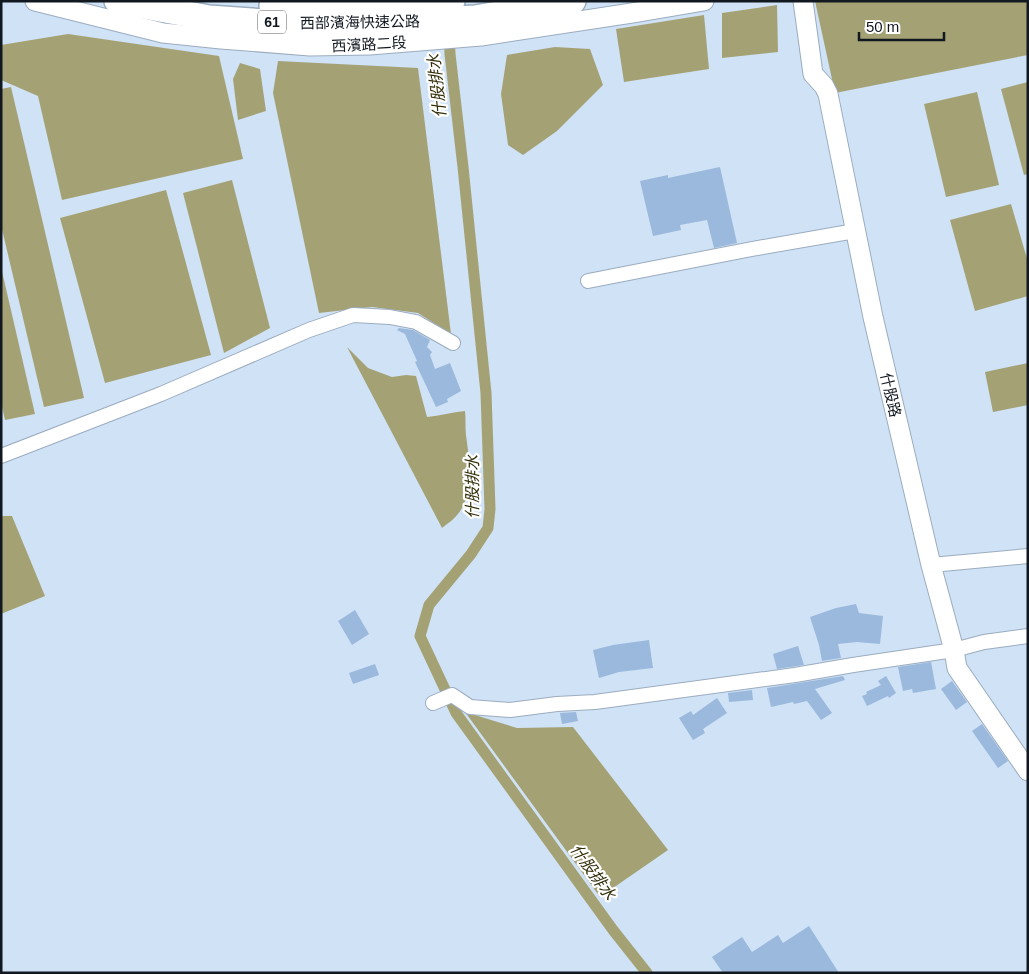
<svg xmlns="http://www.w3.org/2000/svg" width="1029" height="974" font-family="Arial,'Noto Sans TC',sans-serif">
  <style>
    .water { fill: #a4a275 }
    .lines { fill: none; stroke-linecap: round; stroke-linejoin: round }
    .canal { stroke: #a4a275; stroke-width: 11 }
    .building { fill: #9ab9dc }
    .street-casing { stroke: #9bacbf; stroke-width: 16 }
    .secondary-casing { stroke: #9bacbf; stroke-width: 21 }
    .highway-casing { stroke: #9bacbf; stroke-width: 28 }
    .street { stroke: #fff; stroke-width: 14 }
    .secondary { stroke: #fff; stroke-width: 19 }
    .highway { stroke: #fff; stroke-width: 25 }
    .labels { text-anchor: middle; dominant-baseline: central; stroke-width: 4.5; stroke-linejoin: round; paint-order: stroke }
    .shield { fill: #fff; stroke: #595d63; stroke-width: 1 }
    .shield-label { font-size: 14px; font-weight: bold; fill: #121820 }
    .street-label { font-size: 15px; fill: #121820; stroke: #fff }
    .water-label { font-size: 16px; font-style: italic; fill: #312e08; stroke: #fff }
  </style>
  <rect width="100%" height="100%" fill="#d0e2f6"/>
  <!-- water -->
  <path class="water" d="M815,1H1028V55L835,93Z
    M777,5L778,52L722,58V13Z
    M704,15L709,69L624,82L616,29Z
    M68,34L219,56L243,159L62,200L38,96L1,80V45Z
    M555,47L590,49L603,85L557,131L523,155L508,145L501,94L507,55Z
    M278,61L418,68L451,334L418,313L372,307L319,313L273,93Z
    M240,63L260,69L266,111L238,120L233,79Z
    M1028,82V174L1024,175L1001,89Z
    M11,87L84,398L44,407L1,225V89Z
    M977,92L999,185L946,197L924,104Z
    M232,180L270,328L224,353L183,193Z
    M166,190L211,355L105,383L60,218Z
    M1011,204L1028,262V296L975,311L950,220Z
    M1,267L35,414L5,420L1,402Z
    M347,347L368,368L392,377L406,375L416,376L427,417C440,416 452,412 465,411C466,419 465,427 466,435C469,458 474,486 462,508C457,517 450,522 442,528Z
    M1028,363V405L993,412L985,372Z
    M1,516H12L45,596L1,614Z
    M465,712L517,728L573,727L668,850L600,897Z"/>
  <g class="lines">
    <!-- canal -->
    <path class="canal" d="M449,34L450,54L463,167L486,393L490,509L488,528L471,554L429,605L420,636L456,713L613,930L647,973"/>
  </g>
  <!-- building -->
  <path class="building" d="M720,167L737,243L714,248L707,220L680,225L681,230L653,236L640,181L668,175V178Z
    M399,328L413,330L430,340L427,347L432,352L430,355L435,369L450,363L461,391L447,399L448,402L436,407L415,362L417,361L405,334L397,330Z
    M856,604L859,613L883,616L880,644L857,642L838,644L841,658L822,661L819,645L810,617L836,608Z
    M355,610L369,634L352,645L338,621Z
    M649,640L653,668L619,672L599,678L593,650L613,645Z
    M798,646L804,665L777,669L773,654Z
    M931,662L936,689L913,693L912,689L903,691L898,667Z
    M375,664L379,675L353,684L349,673Z
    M843,676L845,680L815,689L832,713L821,720L807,701L794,704L793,702L771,707L767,688Z
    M886,676L896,693L889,698L888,696L867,706L862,696L867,694L866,692L881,685L878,681Z
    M952,681L967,702L956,710L941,689Z
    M752,690L753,700L729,702L728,693Z
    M717,698L727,713L703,729L705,733L693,740L679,718L691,711L693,715Z
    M576,712L578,721L562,724L560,713Z
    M982,724L1008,761L998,768L972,731Z
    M809,926L839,973H723L712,957L742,937L752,952L778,935L783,943Z"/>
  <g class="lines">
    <defs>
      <path id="street" d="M588,281L752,249L855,231
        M1,456L161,394L309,330L353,315L390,317L416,322L453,343
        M931,565L1028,556
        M433,703L452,695L470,707L510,710L557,704L595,702L795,675L853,665L954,650L984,642L1028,636"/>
      <path id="secondary" d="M35,1L163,33L221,39L310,46L370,45L481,36L632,13L704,1
        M803,1L813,74L824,86L828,94L873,317L931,565L954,650L957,668L1028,771"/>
      <path id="highway" d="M117,1L209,18L321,26L475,18L573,1
        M272,6L318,8L452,1"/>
    </defs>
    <!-- street casing -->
    <use href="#street" class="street-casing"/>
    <!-- secondary casing -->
    <use href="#secondary" class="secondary-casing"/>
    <!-- highway casing -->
    <use href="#highway" class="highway-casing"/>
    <!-- street -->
    <use href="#street" class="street"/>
    <!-- secondary -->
    <use href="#secondary" class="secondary"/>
    <!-- highway -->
    <use href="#highway" class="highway"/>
  </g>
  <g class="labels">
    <!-- shield labels -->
    <rect class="shield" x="258" y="10.5" width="28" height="23" rx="4"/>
    <g class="shield-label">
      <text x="272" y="22">61</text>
    </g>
    <!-- street labels -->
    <g class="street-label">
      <text transform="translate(360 22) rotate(-1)">西部濱海快速公路</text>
      <text transform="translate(369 44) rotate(-3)">西濱路二段</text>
      <text transform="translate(891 395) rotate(77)">什股路</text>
    </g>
    <!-- water labels -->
    <g class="water-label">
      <text transform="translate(437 86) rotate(-96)">什股排水</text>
      <text transform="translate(472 487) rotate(-90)">什股排水</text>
      <text transform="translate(593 872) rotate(54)">什股排水</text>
    </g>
  </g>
  <!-- border -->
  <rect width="1029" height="974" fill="none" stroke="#121820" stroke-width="5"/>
  <!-- scale -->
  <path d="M859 32v8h85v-8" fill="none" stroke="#121820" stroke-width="2.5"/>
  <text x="866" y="32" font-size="15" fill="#121820" stroke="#ffffff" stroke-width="4" paint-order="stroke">50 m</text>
</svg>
